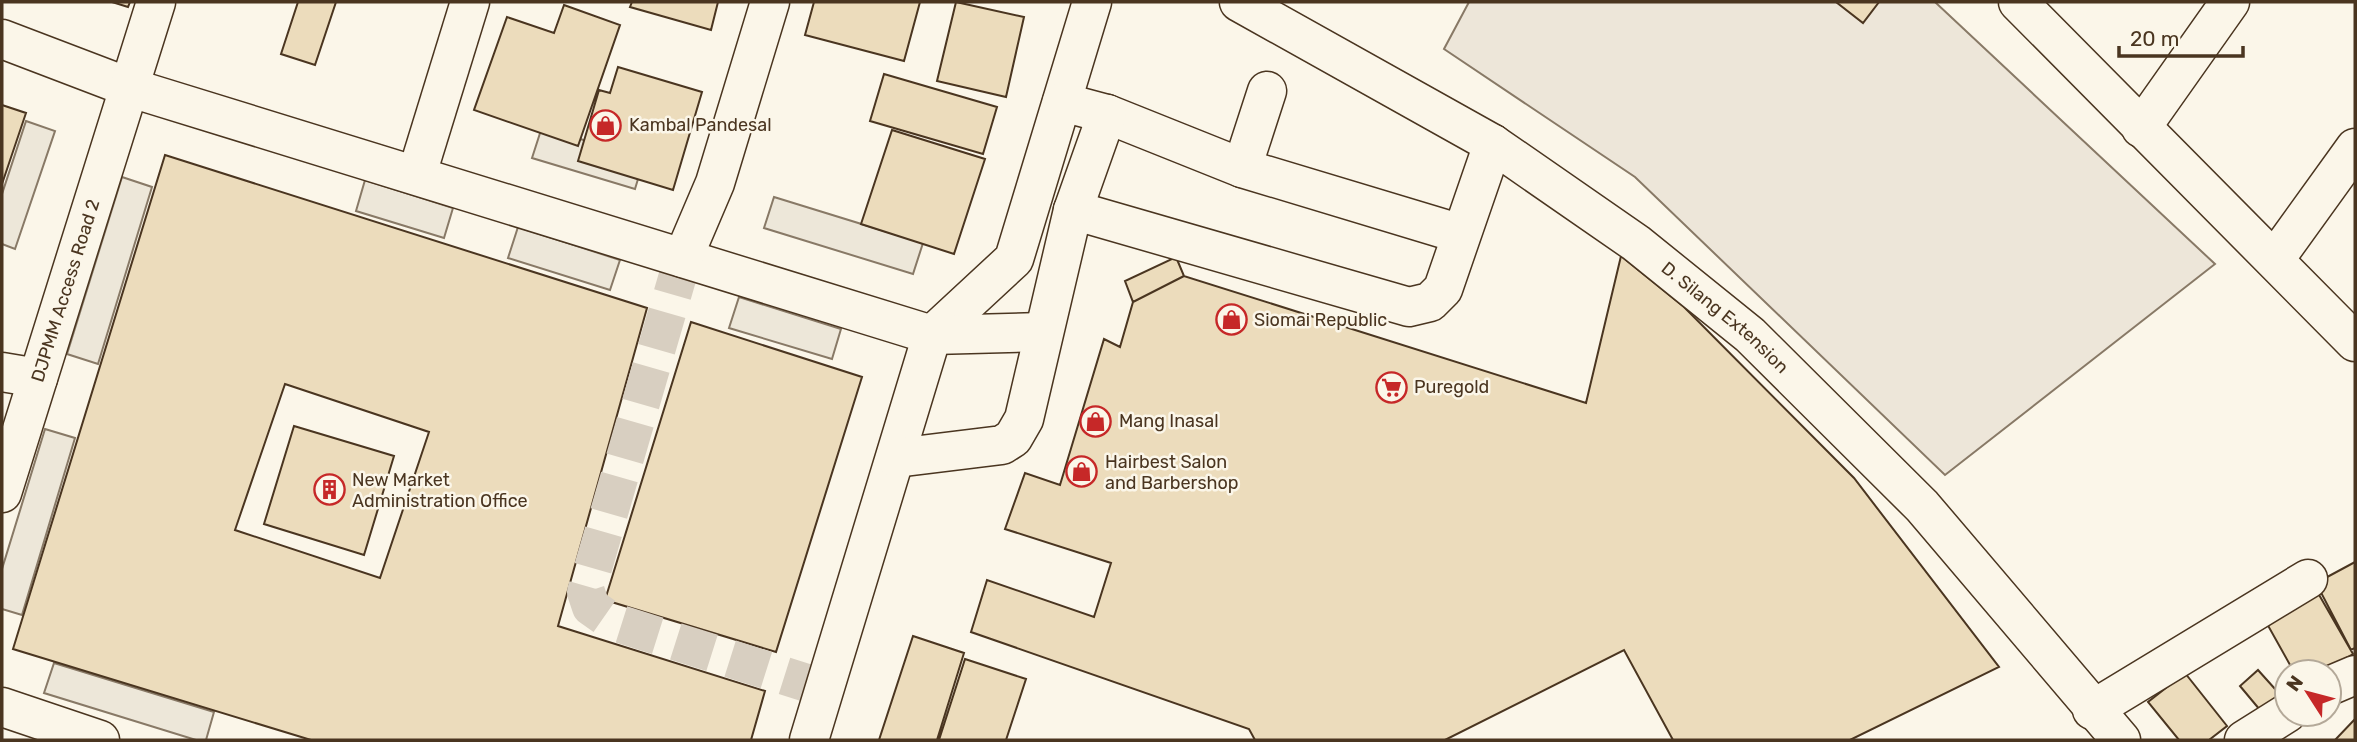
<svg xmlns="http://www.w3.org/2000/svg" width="2357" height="742" font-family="Rubik,sans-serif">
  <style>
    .green { fill: #ede6d9; stroke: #887966; stroke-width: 2 }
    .parking { fill: #ede7d9; stroke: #887966; stroke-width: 2 }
    .building { fill: #ecdcbc; stroke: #4a3520; stroke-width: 2; fill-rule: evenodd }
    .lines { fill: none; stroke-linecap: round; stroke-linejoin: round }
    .minor-tunnel { stroke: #d8cfc1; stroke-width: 38; stroke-dasharray: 38 19; stroke-linecap: butt }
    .minor-casing { stroke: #4a3520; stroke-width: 41 }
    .minor { stroke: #fbf6e9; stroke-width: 38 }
    .labels { text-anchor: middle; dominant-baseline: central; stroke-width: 5; stroke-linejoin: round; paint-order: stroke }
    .poi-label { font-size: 18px; fill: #4a3520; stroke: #fbf6e9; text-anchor: start }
    .street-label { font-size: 18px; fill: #4a3520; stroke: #fbf6e9 }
  </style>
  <rect width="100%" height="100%" fill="#fbf6e9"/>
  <!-- green -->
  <path class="green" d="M1469,2H1935L2215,264L1945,475L1635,177L1444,49Z"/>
  <!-- parking -->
  <path class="parking" d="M26,121L55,131L15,249L2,244V194Z
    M542,127L644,159L635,189L532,158Z
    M122,177L152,187L98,364L67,354Z
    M365,180L453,208L444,238L356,211Z
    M774,197L923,243L913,274L764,228Z
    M518,227L620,260L610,290L508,258Z
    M739,297L841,329L832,359L729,328Z
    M45,429L75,438L22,615L2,609V569Z
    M54,663L214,712L206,740H196L44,693Z"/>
  <!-- building -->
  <path class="building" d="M112,2H130L128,7Z
    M298,2H336L315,65L281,54Z
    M632,2H718L711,30L630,7Z
    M814,2H920L904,61L805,35Z
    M956,2L1024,17L1006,97L937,81Z
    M1836,2H1879L1863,23Z
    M564,5L620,25L578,146L474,110L507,17L554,33Z
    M618,67L702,92L673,190L578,161L599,90L610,93Z
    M884,74L997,107L983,154L870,121Z
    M2,105L26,113L2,184Z
    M892,130L985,159L954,254L861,224Z
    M165,155L647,308L558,626L765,691L751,740H311L13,649ZM285,384L429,432L380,578L235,530Z
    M1621,256L1684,307L1854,478L1999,667L1850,740H1673L1624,650L1445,740H1255L1249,729L971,632L987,580L1094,617L1111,563L1005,529L1025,473L1060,485L1104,339L1120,347L1133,302L1184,276L1586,403Z
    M1176,257L1184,276L1133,302L1125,281Z
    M691,322L862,377L776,652L605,600Z
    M294,426L394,456L364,555L264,524Z
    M2355,562V648L2351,650L2316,583Z
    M2318,593L2353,654L2322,672H2294L2266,622Z
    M913,636L964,653L937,740H879Z
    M965,659L1026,679L1006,740H939Z
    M2258,670L2284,699L2265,716L2240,686Z
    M2185,673L2227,726L2209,740H2179L2148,702Z
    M2355,719V740H2335Z"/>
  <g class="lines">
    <!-- minor-tunnel -->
    <path class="minor-tunnel" d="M683,258L586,592L591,607L611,621L826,689"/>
    <defs>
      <g id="minor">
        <path id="s1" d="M1239,2L1493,144L1636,243L1750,335L1922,506L2121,740"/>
        <path d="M2018,2L2355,342"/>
        <path d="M2,39L128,87L932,335L809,740"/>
        <path d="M1107,114L1242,168L1461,234"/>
        <path d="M2141,128L2230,2"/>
        <path d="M1242,168L1267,91"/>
        <path d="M417,174L470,2"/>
        <path d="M1073,210L1409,307L1430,302L1443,289L1493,144"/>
        <path d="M683,258L715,183L770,2"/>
        <path d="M2275,259L2355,148"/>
        <path d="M932,335L1014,259L1092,2"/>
        <path d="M932,335L1042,332"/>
        <path d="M2,372L38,378"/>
        <path d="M896,458L1002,445L1013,438L1024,419L1073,210L1107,114L1062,102"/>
        <path id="s2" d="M2,493L156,2"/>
        <path d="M2329,686L2355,675"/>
        <path d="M2,707L100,740"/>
        <path d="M2092,710L2308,579"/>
        <path d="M2244,740L2287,713"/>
      </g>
    </defs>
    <!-- minor casing -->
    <use href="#minor" class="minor-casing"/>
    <!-- minor -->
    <use href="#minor" class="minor"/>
  </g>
  <!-- icons -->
  <defs>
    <symbol id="shop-ring" viewBox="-11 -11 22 22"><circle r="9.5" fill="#fbf6e9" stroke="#c62828" stroke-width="1.5"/><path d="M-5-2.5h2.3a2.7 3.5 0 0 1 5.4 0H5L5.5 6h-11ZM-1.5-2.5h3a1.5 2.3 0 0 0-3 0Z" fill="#c62828"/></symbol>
    <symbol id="supermarket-ring" viewBox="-11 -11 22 22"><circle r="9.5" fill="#fbf6e9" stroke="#c62828" stroke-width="1.5"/><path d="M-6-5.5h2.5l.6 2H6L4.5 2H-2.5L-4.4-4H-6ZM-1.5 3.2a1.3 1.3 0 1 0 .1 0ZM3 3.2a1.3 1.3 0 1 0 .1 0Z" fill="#c62828"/></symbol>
    <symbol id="building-ring" viewBox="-11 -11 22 22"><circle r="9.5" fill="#fbf6e9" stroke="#c62828" stroke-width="1.5"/><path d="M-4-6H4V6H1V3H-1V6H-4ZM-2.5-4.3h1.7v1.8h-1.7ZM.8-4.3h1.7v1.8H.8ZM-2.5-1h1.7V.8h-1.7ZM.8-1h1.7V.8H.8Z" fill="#c62828"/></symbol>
  </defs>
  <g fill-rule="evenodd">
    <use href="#shop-ring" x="588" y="108" width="35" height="35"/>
    <use href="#shop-ring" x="1214" y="302" width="35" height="35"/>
    <use href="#supermarket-ring" x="1374" y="370" width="35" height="35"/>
    <use href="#shop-ring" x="1078" y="404" width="35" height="35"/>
    <use href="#shop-ring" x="1064" y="454" width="35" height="35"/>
    <use href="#building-ring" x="312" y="472" width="35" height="35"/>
  </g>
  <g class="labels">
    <!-- poi labels -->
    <g class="poi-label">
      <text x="629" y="125">Kambal Pandesal</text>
      <text x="1254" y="320">Siomai Republic</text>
      <text x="1414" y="387">Puregold</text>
      <text x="1119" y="421">Mang Inasal</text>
      <text x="1105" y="462">Hairbest Salon<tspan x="1105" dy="21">and Barbershop</tspan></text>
      <text x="352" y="480">New Market<tspan x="352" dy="21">Administration Office</tspan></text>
    </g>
    <!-- street labels -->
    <g class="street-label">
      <text stroke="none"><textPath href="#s2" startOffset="212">DJPMM Access Road 2</textPath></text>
      <text stroke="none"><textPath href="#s1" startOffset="581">D. Silang Extension</textPath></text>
    </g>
  </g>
  <!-- border -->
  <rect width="2357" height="742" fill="none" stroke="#4a3520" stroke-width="7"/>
  <!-- north arrow -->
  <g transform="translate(2308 693) rotate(306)"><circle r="33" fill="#fbf6e9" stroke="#b4a999" stroke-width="2"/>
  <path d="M0-5L12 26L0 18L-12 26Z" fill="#c62828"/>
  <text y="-10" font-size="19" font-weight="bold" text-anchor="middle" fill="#4a3520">N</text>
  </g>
  <!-- scale -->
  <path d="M2119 46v10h124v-10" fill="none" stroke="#4a3520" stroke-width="3.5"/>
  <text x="2130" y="46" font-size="21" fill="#4a3520" stroke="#fbf6e9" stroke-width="5" paint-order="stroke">20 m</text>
</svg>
